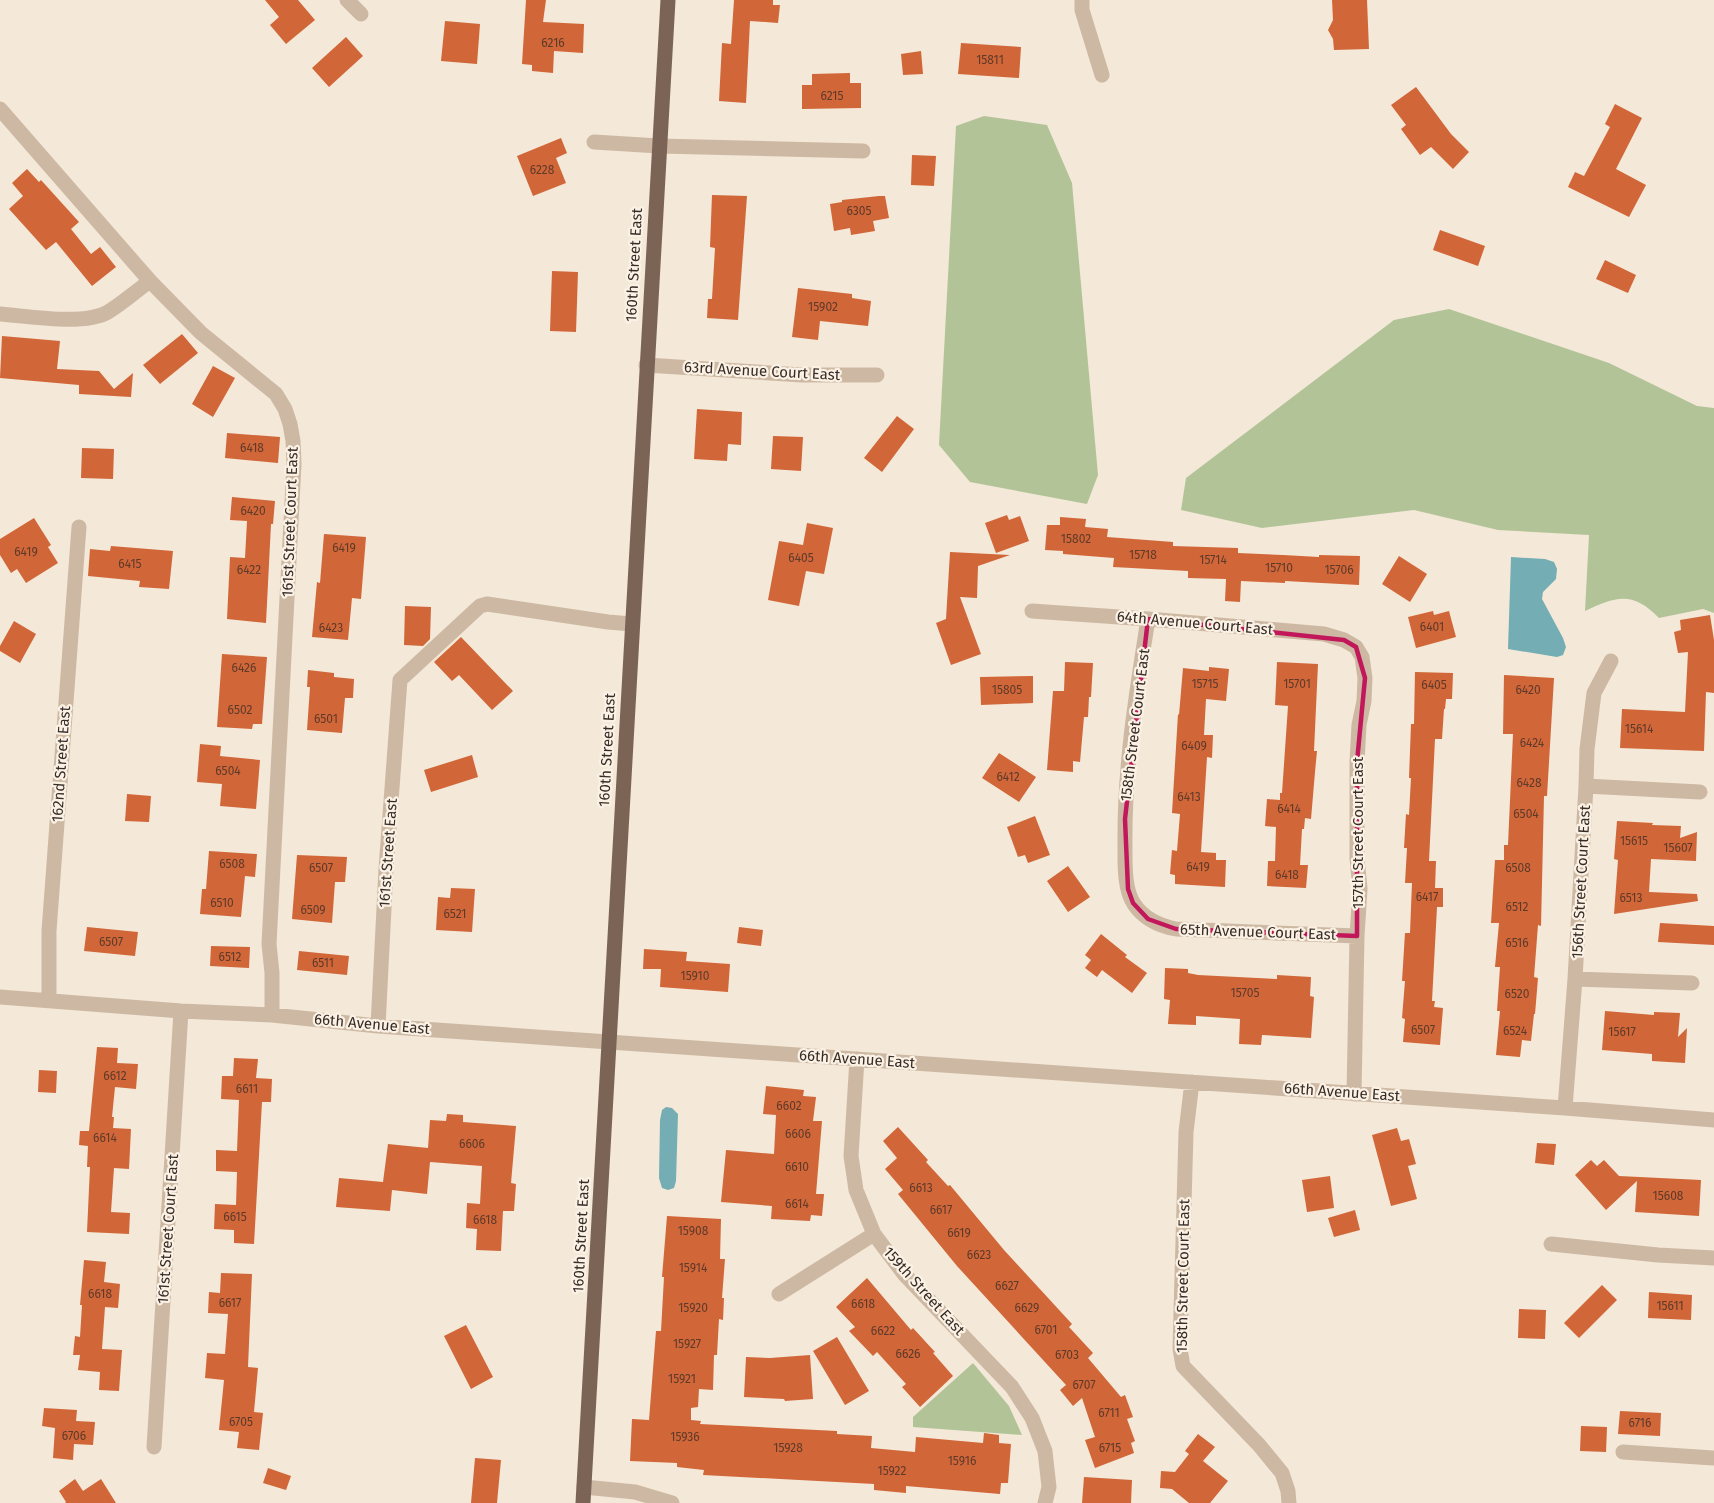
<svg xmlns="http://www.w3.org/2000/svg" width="1714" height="1503" font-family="'Fira Sans',sans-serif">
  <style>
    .green { fill: #b2c497 }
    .water { fill: #74adb3 }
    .building { fill: #d16638 }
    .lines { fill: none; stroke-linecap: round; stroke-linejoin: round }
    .minor { stroke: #cdb9a3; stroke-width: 15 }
    .major { stroke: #7b6455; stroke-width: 15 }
    .marked { fill: none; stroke: #c2185b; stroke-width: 4.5; stroke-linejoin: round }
    .labels { text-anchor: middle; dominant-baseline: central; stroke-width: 4.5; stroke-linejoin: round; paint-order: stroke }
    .number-label { font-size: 12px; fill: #5e3a2a }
    .street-label { font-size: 15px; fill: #372c26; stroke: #fbf2e5 }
  </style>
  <rect width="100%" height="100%" fill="#f4e8d8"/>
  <!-- green -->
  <path class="green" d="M984,116L1047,125L1072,183L1098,475L1087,504L970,482L939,445L956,126Z
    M1449,309L1609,363L1697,406L1714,408V613L1703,609L1659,618C1633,591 1616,596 1585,611L1589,535L1498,530L1414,510L1262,528L1181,510L1186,478L1394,320Z
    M973,1363L1009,1406L1022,1435L913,1427V1417Z"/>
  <!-- water -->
  <path class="water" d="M1511,557L1545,559L1554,562L1557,569L1556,579L1543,592L1542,599L1563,638L1566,647L1563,655L1557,657L1508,649Z
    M666,1107L672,1108L678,1114L676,1181L674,1188L668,1190L662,1188L659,1178L660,1120L662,1110Z"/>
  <!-- building -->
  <path class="building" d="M265,0H298L315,20L286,44L270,25L279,17Z
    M526,0H546L543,22L584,24L583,53L554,51L553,73L532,71V65L522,64Z
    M734,0H773V5H780L778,23L750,21L746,103L719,101L722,43L731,44Z
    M1332,0H1367L1369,49L1334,50L1333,39L1328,30L1333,20Z
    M445,21L480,24L477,64L441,61Z
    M346,37L363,56L329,87L312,68Z
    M961,43L1021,47L1019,78L958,74Z
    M921,51L923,74L903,75L901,54Z
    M850,73V83H861V108L802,109V85H812V74Z
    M1416,87L1451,134L1469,152L1453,169L1431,147L1420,155L1401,129L1406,125L1391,105Z
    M1615,104L1642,118L1616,169L1646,185L1629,217L1568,187L1575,172L1584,176L1610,127L1605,124Z
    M561,138L567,153L556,158L566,183L533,196L517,156Z
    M912,155L936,156L934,186L911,185Z
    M27,169L39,182L41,180L79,222L71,229L91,254L100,247L116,267L92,286L56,242L46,250L9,209L23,196L12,183Z
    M712,195L747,196L738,320L707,318L708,299H712L715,248L710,247Z
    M879,196H885L889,218L873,221L875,231L851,235L850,228L834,231L830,204L842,202V200Z
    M1440,230L1485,246L1478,266L1433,250Z
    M1605,260L1636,275L1628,293L1596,279Z
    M552,271L578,272L576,332L550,331Z
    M798,288L852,294V298L871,301L868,326L820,321L818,340L792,337Z
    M182,334L198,353L160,384L143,365Z
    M2,336L60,341L57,369L99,371L114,389L133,373L131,397L79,394V385L0,378Z
    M213,366L235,378L213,417L192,404Z
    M697,409L742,412L741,445L728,444L727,461L694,459Z
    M897,416L914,429L882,472L864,458Z
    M227,433L280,437L278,463L225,458Z
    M773,436L803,437L801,471L771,469Z
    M82,448L114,449L113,479L81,478Z
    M232,497L275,501L273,524H271L266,623L227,619L230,557L245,558L247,521L230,520Z
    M1007,515L1009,520L1020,516L1029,541L996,553L985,523Z
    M1060,517L1086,519L1085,527L1108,529L1107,537L1173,542V546L1238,548V553L1283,555L1319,557V555L1360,556L1359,585L1285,581V583L1241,581L1240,602L1225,601L1226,579L1188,578V571L1113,567L1114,558L1063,554V551L1045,550L1047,525H1060Z
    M34,518L51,545L48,547L58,563L26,583L17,569L11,573L0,555V539Z
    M807,523L833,528L824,574L806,571L799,606L768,600L779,541L803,545Z
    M324,534L366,537L361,599L352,598L348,640L312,637L317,582L320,583Z
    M111,546L173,551L169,589L139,587L140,581L88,576L90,549L110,551Z
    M950,552L1010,555L978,566L977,598L960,597L981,654L951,665L936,623L946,619Z
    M1399,556L1427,574L1410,602L1382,584Z
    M405,606L431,607L430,639L423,646L404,645Z
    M1433,611L1434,615L1449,611L1456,637L1416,648L1408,617Z
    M1710,615L1714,640V693L1706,692L1704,751L1620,748L1622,709L1685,712L1688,652L1678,653L1674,632L1681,630L1680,620Z
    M14,621L36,634L20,663L0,651V646Z
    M461,637L513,691L492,710L459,675L452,681L434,662Z
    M222,654L267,657L262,724H253L252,729L217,727Z
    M1065,662L1093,663L1091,697H1089L1088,717H1084L1080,762L1073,761V772L1047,770L1053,691H1064Z
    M1277,662L1318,664L1314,751H1317L1315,772L1311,819L1305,818L1304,829H1302L1300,865H1308L1306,888L1267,886L1268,861H1275L1276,827L1265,826L1267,799L1280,800V793H1282L1288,706L1275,705Z
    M1209,667L1229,669L1226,701L1206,699L1204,735H1213L1212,758L1207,757L1201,852L1216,853V860H1226L1225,887L1175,884V875L1170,874L1172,850L1177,851L1180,814L1172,813L1178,714L1179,715L1183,668L1209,671Z
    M308,670L334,673V677L354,679L353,698H345L342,733L307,730L310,687H307Z
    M1415,672L1453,673L1452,699H1446L1445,709H1444L1442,739H1435L1429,861H1436L1435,888H1443V907H1437L1432,1001H1435L1434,1007L1443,1008L1440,1045L1403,1042L1405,1019L1402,1018L1405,981H1402L1405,933H1410L1412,883H1405L1407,848H1404L1406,814L1409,815L1411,778H1409L1411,724H1414Z
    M1504,675L1554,678L1547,796H1544L1541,926L1538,925L1534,977L1538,978L1535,1014H1534L1531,1041L1522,1040L1520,1057L1496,1055L1500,1011H1497L1500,967H1495L1499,923H1491L1495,860H1504V845H1508L1513,734H1503Z
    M1033,676V703L981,705L980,677Z
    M200,744L221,746L220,756L260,760L256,809L220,806L222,784L197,782Z
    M999,753L1036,777L1019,802L982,778Z
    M472,755L478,777L431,792L424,770Z
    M127,794L151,796L149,822L125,821Z
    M1035,816L1050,855L1028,863L1025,855L1018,857L1007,827Z
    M1617,821L1653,823L1652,825L1681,826L1680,838L1697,832L1696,861L1651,859L1649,892L1697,894L1698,901L1614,914L1618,860L1614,859Z
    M209,851L257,854L255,877L245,876L241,917L200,914L202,889H206Z
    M297,855L347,857L345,882H335L332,923L292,919Z
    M1068,866L1090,897L1068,912L1047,881Z
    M451,888L475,889L472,932L436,930L438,897L450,898Z
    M1660,923L1714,926V945L1658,942Z
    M87,927L138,932L135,956L84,951Z
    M739,927L763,930L761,946L737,943Z
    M1101,934L1127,955L1125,957L1147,973L1132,993L1102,970L1097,977L1085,968L1091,960L1085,955Z
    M211,946L250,947L249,968L210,966Z
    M644,949L687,952L686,961L730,964L728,992L660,987L661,969H643Z
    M299,951L349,956L347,975L297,970Z
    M1165,968L1188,969V973L1198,975L1277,979V975L1311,977L1310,996L1314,997L1311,1038L1262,1035L1261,1045L1239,1044L1240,1019L1196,1016V1025L1168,1024L1170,1000L1164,999Z
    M1605,1011L1654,1015V1012L1680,1013L1678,1037L1687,1028L1685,1063L1652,1061V1054L1602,1050Z
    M97,1047L118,1048L117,1063L138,1064L136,1089L115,1087L112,1117H114L113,1128L131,1129L129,1169L114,1168L111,1212L130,1213L129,1234L87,1232L90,1167H87L88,1146L79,1145L80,1131H89Z
    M234,1058L258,1059L256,1078L272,1079L271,1102H262L254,1244L234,1243V1230L214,1229L215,1204L236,1205L237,1172L216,1171V1150L237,1151L239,1100L221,1099L222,1076H233Z
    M39,1070L57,1071L56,1093L38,1092Z
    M766,1086L804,1090L803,1096L816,1097L813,1121H822L816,1194H824L822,1216L811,1215L810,1221L771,1219L772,1206L721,1202L726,1150L774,1154L776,1115L763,1114Z
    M447,1114L463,1115V1122L516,1126L511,1183L516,1184L514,1211H503L501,1251L476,1250L477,1229L466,1228L467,1203L480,1204L482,1166L430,1162L427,1194L392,1190L390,1211L336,1207L339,1178L383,1182L388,1144L428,1148L430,1120L446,1121Z
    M898,1127L928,1160L926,1162L948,1186L950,1185L1004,1250L1072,1324L1069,1327L1093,1353L1088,1358L1121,1397L1125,1395L1133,1417L1127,1419L1135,1441L1131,1443L1134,1453L1095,1468L1085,1440L1095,1437L1082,1398L1073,1406L1060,1390L1066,1385L957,1266L898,1194L903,1190L885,1169L897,1158L883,1141Z
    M1397,1128L1401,1141L1409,1139L1416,1164L1408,1166L1417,1199L1391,1206L1372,1135Z
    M1537,1143L1556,1144L1554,1165L1535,1163Z
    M1591,1160L1597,1166L1604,1160L1619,1176L1701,1180L1699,1216L1635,1212L1637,1181L1606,1210L1575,1175Z
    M1330,1176L1334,1208L1307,1212L1302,1180Z
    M1355,1210L1360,1230L1334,1237L1328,1218Z
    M667,1216L721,1219L720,1259H725L722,1298H724L723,1320L719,1319L717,1355H714L713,1390L699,1389L698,1407L691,1408V1420L701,1421L700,1424L837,1431V1434L872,1436L871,1448L915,1452L916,1437L983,1443L984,1433L999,1435V1443L1011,1444L1008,1483H1001L1000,1494L906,1486V1493L874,1490V1484L703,1475L704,1470L677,1467V1463L630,1461L632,1419L649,1420L656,1331H661L664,1277H662Z
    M84,1260L106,1262L104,1282L120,1284L118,1308L105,1307L102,1349L122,1350L119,1391L99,1390L100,1372L78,1370L80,1355H73L75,1336L80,1337L82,1305H80Z
    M221,1273L252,1274L248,1367L258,1368L254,1412L263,1413L259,1450L237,1448L239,1432L219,1430L224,1380L205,1378L207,1353L225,1354L228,1314L208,1313L209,1292L220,1293Z
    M867,1278L911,1330L913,1328L935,1352L933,1353L953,1376L920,1407L902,1387L906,1384L877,1352L873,1356L849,1331L855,1327L836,1307Z
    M1602,1285L1617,1300L1579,1338L1564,1323Z
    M1649,1292L1692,1295L1691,1320L1648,1318Z
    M1519,1309L1546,1310L1545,1339L1518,1338Z
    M466,1325L493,1377L471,1389L444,1336Z
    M837,1337L869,1391L845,1405L813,1351Z
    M810,1355L813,1399L785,1401L784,1399L744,1397L746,1357L770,1358Z
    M44,1408L77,1410L76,1421L95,1422L93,1445L74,1444L73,1460L53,1458L55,1428L42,1426Z
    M1620,1411L1661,1413L1660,1436L1618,1434Z
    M1581,1426L1607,1427L1606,1452L1580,1451Z
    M1198,1434L1215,1447L1203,1461L1228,1481L1210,1503H1189L1172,1489L1160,1488L1161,1471L1175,1472L1189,1454L1185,1451Z
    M475,1458L501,1460L497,1503H471Z
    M268,1468L291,1476L286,1490L263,1483Z
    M1084,1477L1132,1480L1131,1503H1082Z
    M75,1479L83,1491L101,1479L116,1503H65L66,1502L59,1491Z"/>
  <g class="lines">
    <!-- minor -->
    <path class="minor" d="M347,0L361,14
      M1082,0V10L1102,75
      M0,109L150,281L201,333L276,394L285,409L290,424L293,441L294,464L269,944L272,973V1015
      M594,142L659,146L863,151
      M0,314C28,316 84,326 108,312C123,303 136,291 150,281
      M646,365L802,375H877
      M1032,611L1148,619L1324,634L1344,640L1356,647L1362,657L1365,678L1364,701L1359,725L1357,762V858L1360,889L1357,936L1354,1094
      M1148,619C1136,695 1124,768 1125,846C1125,864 1124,889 1134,904C1144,919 1160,926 1176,929L1357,936
      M1586,786L1700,792
      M1575,979L1692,983
      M0,997L181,1011L272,1015L378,1026L1565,1108L1714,1120
      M49,1000V931L79,527
      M378,1026L386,869L400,680L480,606L487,604L608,622L632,624
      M857,1059L851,1156L856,1190L874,1234L904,1274L1012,1387L1032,1418L1045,1451L1049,1487L1045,1503
      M1192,1082L1186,1132L1180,1349L1183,1366L1259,1445L1282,1473L1288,1491L1289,1503
      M1565,1108L1575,979L1586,786L1587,749L1594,693L1611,661
      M1551,1244L1658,1255L1714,1258
      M779,1294L874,1234
      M154,1447L181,1011
      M1623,1452L1713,1458
      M584,1487L635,1492L672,1503"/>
    <!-- major -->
    <path class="major" d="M583,1503L668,0"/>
  </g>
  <!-- marked area -->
  <path class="marked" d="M1148,619L1344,640L1356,647L1365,678L1357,762V936L1176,929L1148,919L1133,903L1128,889L1125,819Z"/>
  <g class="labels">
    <!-- number labels -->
    <g class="number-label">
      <text x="553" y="43">6216</text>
      <text x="990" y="60">15811</text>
      <text x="832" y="96">6215</text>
      <text x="542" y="170">6228</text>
      <text x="859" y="211">6305</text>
      <text x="823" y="307">15902</text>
      <text x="252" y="448">6418</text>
      <text x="253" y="511">6420</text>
      <text x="1076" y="539">15802</text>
      <text x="344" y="548">6419</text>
      <text x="26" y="552">6419</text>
      <text x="1143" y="555">15718</text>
      <text x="801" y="558">6405</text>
      <text x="1213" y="560">15714</text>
      <text x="130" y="564">6415</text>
      <text x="1279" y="568">15710</text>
      <text x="249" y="570">6422</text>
      <text x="1339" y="570">15706</text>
      <text x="1432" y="627">6401</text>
      <text x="331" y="628">6423</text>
      <text x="244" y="668">6426</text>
      <text x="1205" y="684">15715</text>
      <text x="1297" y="684">15701</text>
      <text x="1434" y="685">6405</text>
      <text x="1007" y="690">15805</text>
      <text x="1528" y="690">6420</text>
      <text x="240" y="710">6502</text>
      <text x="326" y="719">6501</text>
      <text x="1639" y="729">15614</text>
      <text x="1532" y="743">6424</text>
      <text x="1194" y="746">6409</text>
      <text x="228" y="771">6504</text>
      <text x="1008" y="777">6412</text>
      <text x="1529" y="783">6428</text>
      <text x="1189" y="797">6413</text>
      <text x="1289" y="809">6414</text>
      <text x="1526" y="814">6504</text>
      <text x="1634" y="841">15615</text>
      <text x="1678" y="848">15607</text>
      <text x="232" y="864">6508</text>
      <text x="1198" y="867">6419</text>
      <text x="321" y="868">6507</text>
      <text x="1518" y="868">6508</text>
      <text x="1287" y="875">6418</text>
      <text x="1427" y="897">6417</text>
      <text x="1631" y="898">6513</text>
      <text x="222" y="903">6510</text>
      <text x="1517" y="907">6512</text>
      <text x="313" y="910">6509</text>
      <text x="455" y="914">6521</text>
      <text x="111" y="942">6507</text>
      <text x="1517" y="943">6516</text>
      <text x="230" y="957">6512</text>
      <text x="323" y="963">6511</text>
      <text x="695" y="976">15910</text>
      <text x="1245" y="993">15705</text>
      <text x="1517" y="994">6520</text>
      <text x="1423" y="1030">6507</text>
      <text x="1515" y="1031">6524</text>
      <text x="1622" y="1032">15617</text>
      <text x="115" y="1076">6612</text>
      <text x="247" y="1089">6611</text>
      <text x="789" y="1106">6602</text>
      <text x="798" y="1134">6606</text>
      <text x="105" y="1138">6614</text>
      <text x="472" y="1144">6606</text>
      <text x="797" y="1167">6610</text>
      <text x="921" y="1188">6613</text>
      <text x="1668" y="1196">15608</text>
      <text x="797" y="1204">6614</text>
      <text x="941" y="1210">6617</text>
      <text x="235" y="1217">6615</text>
      <text x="485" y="1220">6618</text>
      <text x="693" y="1231">15908</text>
      <text x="959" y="1233">6619</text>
      <text x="979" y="1255">6623</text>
      <text x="693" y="1268">15914</text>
      <text x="1007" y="1286">6627</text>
      <text x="100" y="1294">6618</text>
      <text x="230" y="1303">6617</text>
      <text x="863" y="1304">6618</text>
      <text x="1670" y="1306">15611</text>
      <text x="693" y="1308">15920</text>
      <text x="1027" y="1308">6629</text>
      <text x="1046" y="1330">6701</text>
      <text x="883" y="1331">6622</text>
      <text x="687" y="1344">15927</text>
      <text x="908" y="1354">6626</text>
      <text x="1067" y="1355">6703</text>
      <text x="682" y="1379">15921</text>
      <text x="1084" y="1385">6707</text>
      <text x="1109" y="1413">6711</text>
      <text x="241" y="1422">6705</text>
      <text x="1640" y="1423">6716</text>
      <text x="74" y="1436">6706</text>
      <text x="685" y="1437">15936</text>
      <text x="788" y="1448">15928</text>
      <text x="1110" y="1448">6715</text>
      <text x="962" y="1461">15916</text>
      <text x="892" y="1471">15922</text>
    </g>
    <!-- street labels -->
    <g class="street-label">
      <text transform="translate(634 265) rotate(-87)">160th Street East</text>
      <text transform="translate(762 371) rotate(3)">63rd Avenue Court East</text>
      <text transform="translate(290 522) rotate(-88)">161st Street Court East</text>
      <text transform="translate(1195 623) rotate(5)">64th Avenue Court East</text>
      <text transform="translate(1135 725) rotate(-83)">158th Street Court East</text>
      <text transform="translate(607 750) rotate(-87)">160th Street East</text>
      <text transform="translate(61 764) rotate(-86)">162nd Street East</text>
      <text transform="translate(1358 833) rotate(-90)">157th Street Court East</text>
      <text transform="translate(388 853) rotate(-86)">161st Street East</text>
      <text transform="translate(1581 882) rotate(-87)">156th Street Court East</text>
      <text transform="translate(1258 932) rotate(2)">65th Avenue Court East</text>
      <text transform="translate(372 1024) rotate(5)">66th Avenue East</text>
      <text transform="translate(857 1059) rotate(4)">66th Avenue East</text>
      <text transform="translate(1342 1092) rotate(4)">66th Avenue East</text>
      <text transform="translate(168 1229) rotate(-86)">161st Street Court East</text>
      <text transform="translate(581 1236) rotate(-87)">160th Street East</text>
      <text transform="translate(1183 1276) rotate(-89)">158th Street Court East</text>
      <text transform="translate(924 1291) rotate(48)">159th Street East</text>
    </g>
  </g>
</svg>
